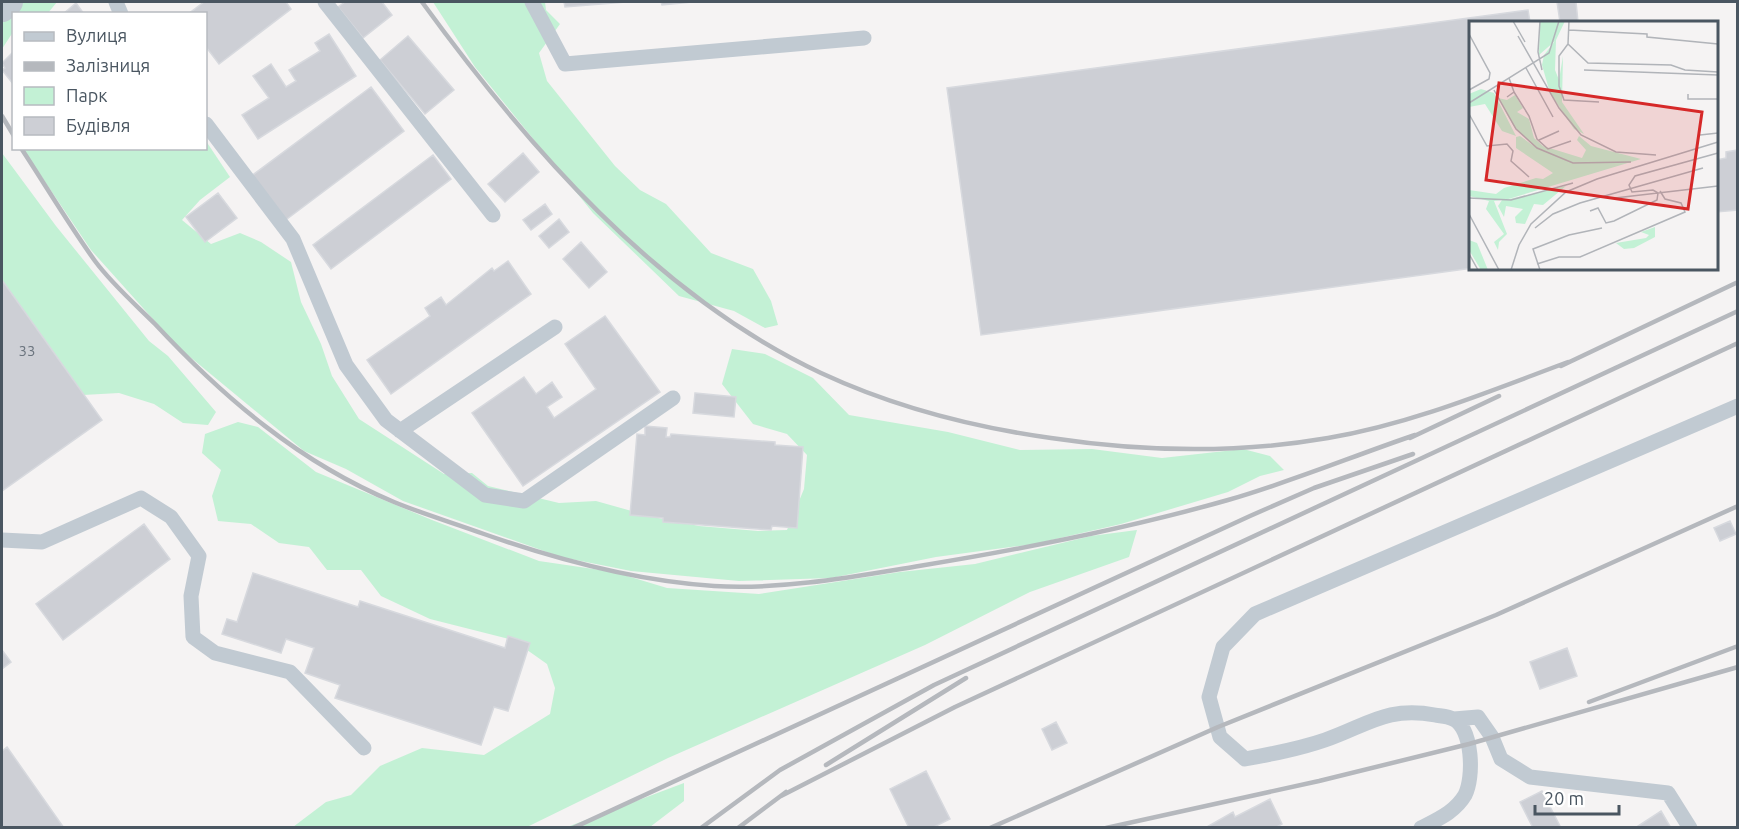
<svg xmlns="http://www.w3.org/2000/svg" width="1739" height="829" font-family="Ubuntu,sans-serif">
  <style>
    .green { fill: #c3f1d5 }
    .building { fill: #cdcfd5; stroke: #d7d9de; stroke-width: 1.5 }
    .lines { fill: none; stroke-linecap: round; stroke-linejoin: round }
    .lane { stroke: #c1cad2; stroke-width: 15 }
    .street { stroke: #c1cad2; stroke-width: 28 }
    .rail { stroke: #b5b8bd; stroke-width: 4.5 }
    .labels { text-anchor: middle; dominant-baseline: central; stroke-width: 6; stroke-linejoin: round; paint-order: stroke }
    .number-label { font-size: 15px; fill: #6b747e }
    .inset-road { fill: none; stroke: #b1b4b9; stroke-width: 1.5 }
    .view { fill: #d62828; fill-opacity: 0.15; stroke: #d62828; stroke-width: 3 }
    .inset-edge { fill: none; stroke: #4a5661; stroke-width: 3 }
  </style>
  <rect width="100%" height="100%" fill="#f5f3f3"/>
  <!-- green -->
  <path class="green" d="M2,2H57L48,13L14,14L13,32L2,49Z
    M433,2H545L546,10L560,24L539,53L547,81L615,166L640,190L666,204L711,253L753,269L771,301L778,325L765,328L734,311L679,296L593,213L475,67Z
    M206,141L230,177L200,200L182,220L211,244L240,233L261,242L291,262L301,302L321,344L332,376L359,419L444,474L472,473L488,486L559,503L596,501L653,517L699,526L758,531L787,530L804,489L807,455L787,434L753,424L722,384L732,349L765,354L813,378L849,415L948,432L1020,450L1092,449L1162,458L1243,449L1270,456L1284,470L1260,476L1228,492L1121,524L1034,544L936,557L831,578L739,581L631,571L561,557L403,501L346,469L304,451L178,347L91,250L23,149L206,148Z
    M2,153L56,226L149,341L168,356L216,412L208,425L183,423L154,404L119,393L83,395L2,293Z
    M238,422L258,427L316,472L432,520L539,561L614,572L667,588L759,594L900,572L975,564L1091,536L1137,530L1129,557L1030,592L925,645L668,758L527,827H293L326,802L351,795L380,766L422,748L484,755L550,714L555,688L547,664L513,640L430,619L381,596L361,570H327L309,547L279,543L251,524L218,521L212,496L221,470L202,453L205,434Z
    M684,783V801L650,827H567Z"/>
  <!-- building -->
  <path class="building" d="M204,2H286L291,9L219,64L206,47V14H188Z
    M345,2H382L392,15L363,38L338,7Z
    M564,2H626L565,7Z
    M661,2H692L662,5Z
    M1557,2H1576L1578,22H1560Z
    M76,3L84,14H63Z
    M1528,10L1530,22H1470V268H1473L981,335L947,88Z
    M329,34L356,76L258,139L242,115L269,98L253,76L271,64L286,87L296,81L289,70L320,51L315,43Z
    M408,36L454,90L425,114L380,60Z
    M14,51V85L2,70L5,68L2,63Z
    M371,87L404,131L283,222L250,177Z
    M1738,150V210L1716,212V160L1726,158V152Z
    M523,153L539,172L505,202L488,184Z
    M433,155L451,179L331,269L313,245Z
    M218,193L237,218L205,242L186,217Z
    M545,204L552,214L531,230L523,220Z
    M559,219L569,232L549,248L539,236Z
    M581,242L607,272L589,288L563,259Z
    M508,261L531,294L391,394L367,360L430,316L425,308L441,297L446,305L492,268L494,271Z
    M2,280L102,420L2,491Z
    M605,316L660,392L523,486L472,413L524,377L536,394L552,382L562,397L547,407L554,418L596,389L565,344Z
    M695,393L736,397L734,417L693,413Z
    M645,426L667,428L666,437H670L671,434L775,442V445L803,447L797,528L772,526L771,530L663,522V518L630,515L637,434L645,435Z
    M1730,521L1736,534L1720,541L1714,528Z
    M144,524L170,559L63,640L36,604Z
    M253,573L358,607L360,601L505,648L508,636L530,643L508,711L494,707L481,745L335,698L340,685L305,673L314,648L286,639L281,653L222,634L227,619L237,622Z
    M1567,648L1577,676L1540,689L1530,662Z
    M2,650L11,662L2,669Z
    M1056,722L1067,743L1052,750L1042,729Z
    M7,747L64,828H2V751Z
    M7,747L64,828H2V751Z
    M926,771L950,819L932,828H909L890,789Z
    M1542,791L1561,828H1533L1520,802Z
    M1270,799L1282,824L1275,828H1205L1233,812L1235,817Z
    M1661,811L1671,828H1635Z"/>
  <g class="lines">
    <!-- lane -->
    <path class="lane" d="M116,2L121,14
      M325,2L493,215
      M532,2L565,64L864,38
      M206,124L293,239L346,365L386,420L485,495L524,501L673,398
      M400,431L555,327
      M2,540L42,542L141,498L171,517L199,556L191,596L193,637L215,653L290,672L364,748
      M1454,719L1478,717L1492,737L1501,759L1530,777L1668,793L1690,828
      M1421,828C1438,819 1455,812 1465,795C1474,778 1473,728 1453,719C1448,716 1440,716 1435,715C1387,706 1368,725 1325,740C1299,749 1272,754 1245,759L1220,737L1209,697L1223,647L1255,614L1738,406"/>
    <!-- street -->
    <path class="street" d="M2,8L9,2"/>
    <!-- rail -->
    <path class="rail" d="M422,2C527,146 657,296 821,373C894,407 972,427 1051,438C1144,452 1235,454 1328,438C1411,424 1490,391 1568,362
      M2,116L14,136
      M21,148C46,186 69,225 95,261C112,284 135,304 155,324C224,398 300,463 394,502C423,514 454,523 484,534C558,560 635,581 714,586C782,590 852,577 919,566C1023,549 1126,529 1228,500C1291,482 1353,456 1415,435
      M1561,366L1738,282
      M1410,438L1499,396
      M1589,702L1738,646
      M826,765L966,678
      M781,796L955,707L1738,343
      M573,828L1250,516L1314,488L1413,454
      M701,828L780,770L934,685L1738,311
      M738,828L786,792
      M990,828L1218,727L1496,615L1738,506
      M1106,828L1319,781L1469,744L1738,667"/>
  </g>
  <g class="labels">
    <!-- number labels -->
    <g class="number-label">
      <text x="27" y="350">33</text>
    </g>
  </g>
  <!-- overview -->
  <g transform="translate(1469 21)">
    <rect width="249" height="249" fill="#f5f3f3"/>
    <path d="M71,0H96L87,19L86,49L90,59L94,35L93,81L115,113L105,108L81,72L73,44L75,34L86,20L70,34ZM12,68L25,72L47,115L33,110L16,83L0,86V73ZM46,74L54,87L48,91L60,98L65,117L74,125L113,137L117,129L108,119L110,115L122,125L172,138L36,179L97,165L74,184L65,183L56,203L47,202L46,196L54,188L37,185L35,196L29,185L33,179L25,180L38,213L30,221L29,229L25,221L35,213L17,188L20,180L0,175V169L27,173L35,167L67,157L74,158L84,152L47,127V116L51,115L69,128L45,106L29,77L38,79ZM186,206V216L165,227L155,228L147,222L177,217L180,214L172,211ZM0,219L8,222L19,249H12L0,229Z" fill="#c3f1d5"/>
    <path class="inset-road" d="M44,0L56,21M71,0L69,31L73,49M100,0L99,23L90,35V65L95,79L130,81M100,9L178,13V16L249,23M0,13L21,52L20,58L0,69M49,15L90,87L112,114L147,131L187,134M99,23L119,42L202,44L216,49L249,51M57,47L84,96M115,49L249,54M25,69L47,108L68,127L104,142L162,141M45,71L60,95L68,118L79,128L102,120M219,73V78H249M38,76L45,71L40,57M0,82L80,32L90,0M0,93L18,125L38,123L44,130L42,140L60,156M231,114L249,112M70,119L90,110M0,177L42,179L104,162M146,177L249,165M121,190L129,187L137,202L145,200L188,179L189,172L184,169L163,171L160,164L166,155L249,132M0,193L30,249M66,207L84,193L111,182L234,147M0,233L9,249M68,243L90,236H111L216,191L212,182L196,178L191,170M42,249L50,224L62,203L97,171L128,158L249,121M71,249L64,228L100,214L133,207"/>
    <path class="view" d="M30,62L233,91L219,188L17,159Z"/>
    <rect width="249" height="249" class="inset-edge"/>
  </g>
  <!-- border -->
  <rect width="1739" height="829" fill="none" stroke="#4a5661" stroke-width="6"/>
  <!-- legend -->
  <rect x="12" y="12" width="195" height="138" fill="#ffffff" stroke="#b7bbc0" stroke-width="1.5"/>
  <rect x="24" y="32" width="30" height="9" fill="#c1cad2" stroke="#b7bbc0" stroke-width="1.5"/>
  <text x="66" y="42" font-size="18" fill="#4a5661">Вулиця</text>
  <rect x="24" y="62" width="30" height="9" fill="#b5b8bd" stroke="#b7bbc0" stroke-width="1.5"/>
  <text x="66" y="72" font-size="18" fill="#4a5661">Залізниця</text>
  <rect x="24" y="87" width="30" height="18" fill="#c3f1d5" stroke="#b7bbc0" stroke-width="1.5"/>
  <text x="66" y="102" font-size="18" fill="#4a5661">Парк</text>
  <rect x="24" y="117" width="30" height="18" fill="#cdcfd5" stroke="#b7bbc0" stroke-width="1.5"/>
  <text x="66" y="132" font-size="18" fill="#4a5661">Будівля</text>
  <!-- scale -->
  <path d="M1535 805v9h84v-9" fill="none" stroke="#4a5661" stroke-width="3"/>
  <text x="1544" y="805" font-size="18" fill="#4a5661" stroke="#ffffff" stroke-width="4.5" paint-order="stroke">20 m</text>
</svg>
